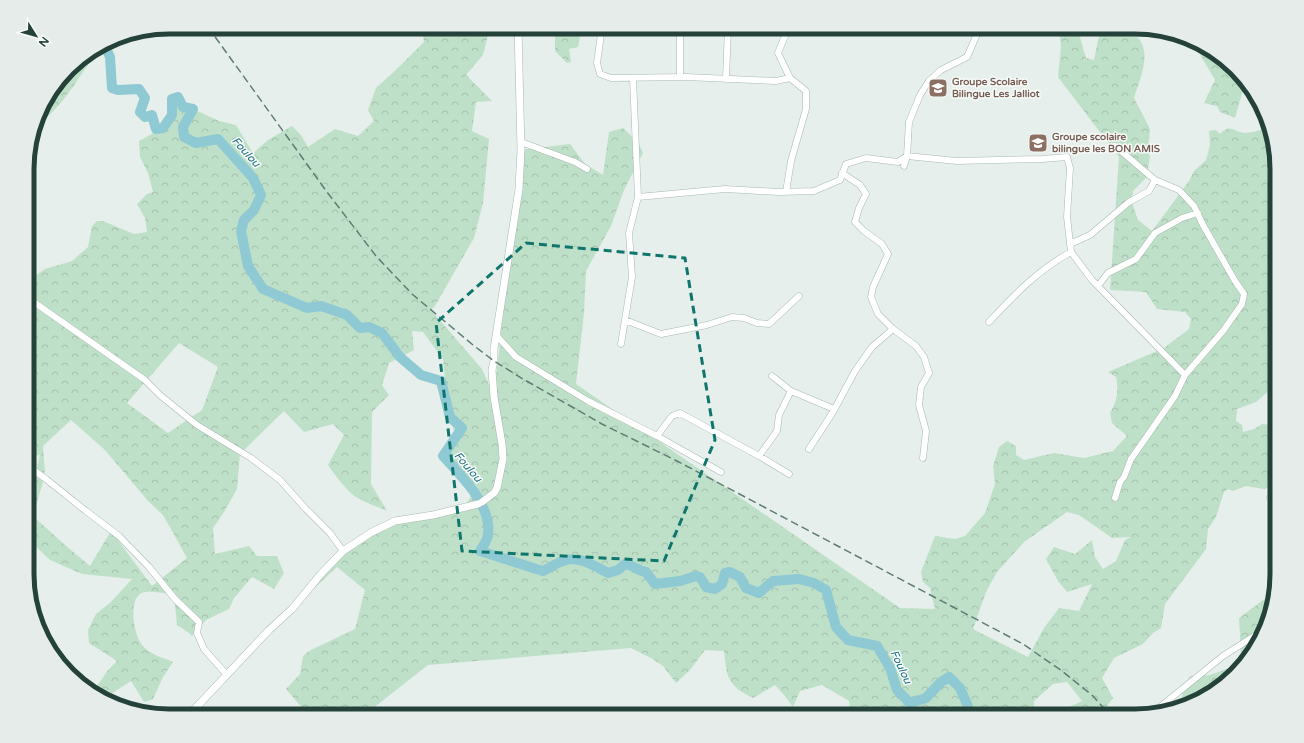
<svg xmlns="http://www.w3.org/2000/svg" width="1304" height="743" font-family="'Varela Round',sans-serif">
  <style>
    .forest { fill: url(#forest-crowns); fill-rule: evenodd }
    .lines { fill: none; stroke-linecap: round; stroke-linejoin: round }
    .river { stroke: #8ec9d4; stroke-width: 10 }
    .minor-casing { stroke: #a8b8b2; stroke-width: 7 }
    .tertiary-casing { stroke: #a8b8b2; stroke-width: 8 }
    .minor { stroke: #fff; stroke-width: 6 }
    .tertiary { stroke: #fff; stroke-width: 7 }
    .rail { stroke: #5f7d75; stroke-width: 1.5; stroke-dasharray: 8 4; stroke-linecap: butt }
    .marked { fill: none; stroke: #0f766e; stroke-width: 3; stroke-dasharray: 8 5; stroke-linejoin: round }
    .labels { text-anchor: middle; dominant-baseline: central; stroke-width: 3; stroke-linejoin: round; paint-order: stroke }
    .education-label { font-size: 10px; font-weight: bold; fill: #785e54; stroke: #f7fbf9; text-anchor: start }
    .water-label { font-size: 11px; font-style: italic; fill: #1c6f80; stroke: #f7fbf9 }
    .rim { fill: none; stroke: #24423a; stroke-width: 5 }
  </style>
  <defs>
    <pattern id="forest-crowns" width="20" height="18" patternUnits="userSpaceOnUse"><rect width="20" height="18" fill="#bfe0c8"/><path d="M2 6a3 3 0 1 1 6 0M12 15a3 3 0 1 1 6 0" fill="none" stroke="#a4c1ad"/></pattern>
  </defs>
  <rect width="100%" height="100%" fill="#e6efeb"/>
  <!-- forest -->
  <path class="forest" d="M422,27H490L483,55L466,75L492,101L476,102L472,131L489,139L483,203L474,238L435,306L431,310L482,369L494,396L521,150L570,144L585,164L603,175L609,132L623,128L638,142L643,153L624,190L611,226L586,271L584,313L576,384L900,608L935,609L930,588L923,582L921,572L935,536L955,539L965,536L985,513L995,484L993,466L999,447L1007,441L1016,446V455L1024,460L1054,453L1084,458L1113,451L1127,436L1112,423L1110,413C1117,402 1119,390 1116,377L1108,372L1164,348L1189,329L1191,319L1185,312L1157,309L1146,292L1110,290L1119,157L1058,77L1061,47L1059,27H1077L1086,58L1094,60L1100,31V27H1121V29C1127,32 1137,35 1140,40C1151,57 1139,81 1134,98L1150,129L1148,151L1150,157L1146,178L1133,191L1131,200L1138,220L1152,231L1189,181L1194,171L1206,160L1210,145L1209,131L1216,130L1220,134C1231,123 1233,132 1245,133C1251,133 1259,130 1265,129L1270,139L1277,186V384L1256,402L1237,409L1236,421L1242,425L1243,432L1254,429L1262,424L1272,425L1277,429V485L1264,489L1246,486L1233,491L1228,489L1224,492L1216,517L1208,529L1206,549L1165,604L1161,628L1153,633L1143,644L1114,658L1102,678L1113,698L1107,706L1098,713L1100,716H1050L1082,701L1067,682L1053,684L1034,701V716H851L849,701L822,685L800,691L793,707L784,695L775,685L753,698C727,685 727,678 724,651L705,650L690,670L676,683L663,666L651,658L631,648L428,665L363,716H309L286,689L300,674L303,656L309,651L355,629L365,590L337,567L292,609L343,551L395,521L464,507L470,498L471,487L443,456L447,445L454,431L441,381L445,379L443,359L423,332L412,331L414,350L389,363L382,385L389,395L372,412L371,484L387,511C376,506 362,502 352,494C343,486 335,475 328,465L344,435L333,424L304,432L284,411L240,454L237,489L224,512L213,528L215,554L249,546L257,556H277L284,573L274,589L252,577L234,598L229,609L206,620L192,636L189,633L177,625L174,595C166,594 147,589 140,594C128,602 134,640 145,648C152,655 164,658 173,662L163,677L153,699L144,702L131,681L111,694L115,702L98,697L93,692L108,670L117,661L89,643L88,630L96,614L111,602L132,579L82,574L50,560L28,539V503L40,455L28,457V279L35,276L45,269L72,261L88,247L92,226L97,221H103L134,234L147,232L145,218L137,204L147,194L153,192L148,173L140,157L139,141L163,128L172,115V99L178,97L183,107L193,109L219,121L236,125L253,153L268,140L292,126L301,135L308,147L335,129L358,136L374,121L368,110L376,88L398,68L424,42ZM179,343L218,367L202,410L168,433L127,403ZM71,420L105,450L148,501L163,515L187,558L152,586L111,531L90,566L65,545L33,516L45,475L43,446ZM1067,512L1079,515L1112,538L1131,537L1125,540L1116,561L1103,569L1095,557L1092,540L1075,554L1054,547L1046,559L1058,581L1067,592L1092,584L1079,611L1059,608L1044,628L1028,657L973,629L986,592L997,572L1024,542Z
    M555,27H582L578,47L569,49L571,62L567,63L555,51Z
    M1191,42L1206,46L1245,83L1235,118L1220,112L1217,106L1204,103L1215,80L1195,46Z
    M90,53L94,56C83,71 54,120 37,122L42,106L75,62Z
    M1274,592L1258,645L1249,654H1241L1239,618Z
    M1235,666L1236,667L1206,697L1181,705L1183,688L1190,676L1210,675Z"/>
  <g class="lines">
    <!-- river -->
    <path class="river" d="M104,44L110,57L112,88L118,90L139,89L145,98L140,112L145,117L152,115L156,129L163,128L172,115V99L178,97L183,107L193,109L183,127L184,137L196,143L218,139L253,178L261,195L254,210L244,220L241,231L248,266L263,289L307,308L321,306L347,315L360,328L369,327L382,333L400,357L421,375L441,381L450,417L462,428L443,456C461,476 492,505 488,534C488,540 483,546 480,551L543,571C550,568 556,563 563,561C579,555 595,566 608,573L618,570L625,564C633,565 638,571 646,572L655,584L680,581L696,576L700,577L706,587L715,589L722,584L725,573L730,572L740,577L746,588L759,593L773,581L799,579L814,583L826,590L836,627L848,640L877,646L890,668L897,690L910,703L926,698L941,682L949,677L960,688L972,716"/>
    <defs>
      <path id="minor" d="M602,27L597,63L600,74L611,78L686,77L776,81L790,78
        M680,27V77
        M726,79L728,27
        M521,142L575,162L587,169
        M904,166L907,156L909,122L920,95L929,81L941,70L967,57L971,48L980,27
        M842,173L860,185L866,194L859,208L855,222L864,231L882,244L888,254L873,287L871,297L878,314L893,329L916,346L924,357L929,373L921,387L919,405L926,431L923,458
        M786,192L791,161L806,109V91L790,78L778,53L785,36L791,27
        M638,197L725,189L779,192L814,191L840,180L846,164L866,158L898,162L907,156L957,161L1042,159L1067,157L1070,168L1067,217L1071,252L1092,280L1185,375
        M1070,244L1090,235L1129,202L1149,191L1155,180
        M1098,286L1108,273L1136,259L1155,233L1182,218L1198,213
        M28,298L145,380L161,396L197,425L251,458L280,480L305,508L330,533L343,551
        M625,320L661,334L707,325L732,317L744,318L757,323L769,324L799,296
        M989,322C1013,296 1039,269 1071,252
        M497,336L516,357L588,401L657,436L721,472
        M621,344L632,277L629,233L638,197L633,78
        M772,376L791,391L834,409
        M657,436L672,416L680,413L759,456L789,474
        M809,449L833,412L855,371L872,347L893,329
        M759,456L777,431L779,415L791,391
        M28,466L46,479L86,511L119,536L149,567L175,599L199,622L197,633L204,649L227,675
        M1115,498L1120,482L1124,477L1131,459L1175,396L1185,375L1223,331L1242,304L1244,294L1235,281L1203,225L1194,206L1179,190L1155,180L1115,146
        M1270,498L1277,507
        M194,709L201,716
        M1155,711L1223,656L1262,631"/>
      <path id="tertiary" d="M482,502L494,493L497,488L503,459L502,444L494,397L492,370L494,361V349L519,189L521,150L518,27
        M188,716L269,630L292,609L321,574L343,551L372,532L395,521L433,515L478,504"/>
    </defs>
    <!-- minor casing -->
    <use href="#minor" class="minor-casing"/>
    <!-- tertiary casing -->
    <use href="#tertiary" class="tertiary-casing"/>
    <!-- minor -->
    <use href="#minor" class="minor"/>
    <!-- tertiary -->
    <use href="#tertiary" class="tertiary"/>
    <!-- rail -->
    <path class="rail" d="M208,27L327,192L376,256L412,294L473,345L494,361L523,379L602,424L677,461L1023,644L1062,671L1093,696L1111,716"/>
  </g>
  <!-- marked area -->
  <path class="marked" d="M526,243L685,258L715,440L664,561L462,551L436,323Z"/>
  <!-- icons -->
  <defs>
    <symbol id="school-square" viewBox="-11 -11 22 22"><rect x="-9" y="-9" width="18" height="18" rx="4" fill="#8d6e63" stroke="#f7fbf9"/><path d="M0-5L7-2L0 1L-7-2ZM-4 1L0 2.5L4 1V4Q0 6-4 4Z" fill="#fff"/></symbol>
  </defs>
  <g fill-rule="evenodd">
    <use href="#school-square" x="927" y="77" width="22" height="22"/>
    <use href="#school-square" x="1027" y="132" width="22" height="22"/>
  </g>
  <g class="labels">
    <!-- education labels -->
    <g class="education-label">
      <text x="952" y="82">Groupe Scolaire<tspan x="952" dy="12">Bilingue Les Jalliot</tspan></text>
      <text x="1052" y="137">Groupe scolaire<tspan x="1052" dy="12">bilingue les BON AMIS</tspan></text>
    </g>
    <!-- water labels -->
    <g class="water-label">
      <text transform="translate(246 152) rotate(48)">Foulou</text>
      <text transform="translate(468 467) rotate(49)">Foulou</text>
      <text transform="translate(901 667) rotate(65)">Foulou</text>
    </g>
  </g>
  <!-- crop -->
  <path d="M0 0H1304V743H0ZM169 34H1135A135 135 0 0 1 1270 169V574A135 135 0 0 1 1135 709H169A135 135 0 0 1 34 574V169A135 135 0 0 1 169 34Z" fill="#e6ecea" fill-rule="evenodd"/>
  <path class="rim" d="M169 34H1135A135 135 0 0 1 1270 169V574A135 135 0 0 1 1135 709H169A135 135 0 0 1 34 574V169A135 135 0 0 1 169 34Z"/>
  <!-- north arrow -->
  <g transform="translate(36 36) rotate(127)" stroke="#f7fbf9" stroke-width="3" paint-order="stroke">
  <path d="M0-3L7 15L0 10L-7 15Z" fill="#24423a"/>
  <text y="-6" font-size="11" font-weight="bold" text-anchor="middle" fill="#24423a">N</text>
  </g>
</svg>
